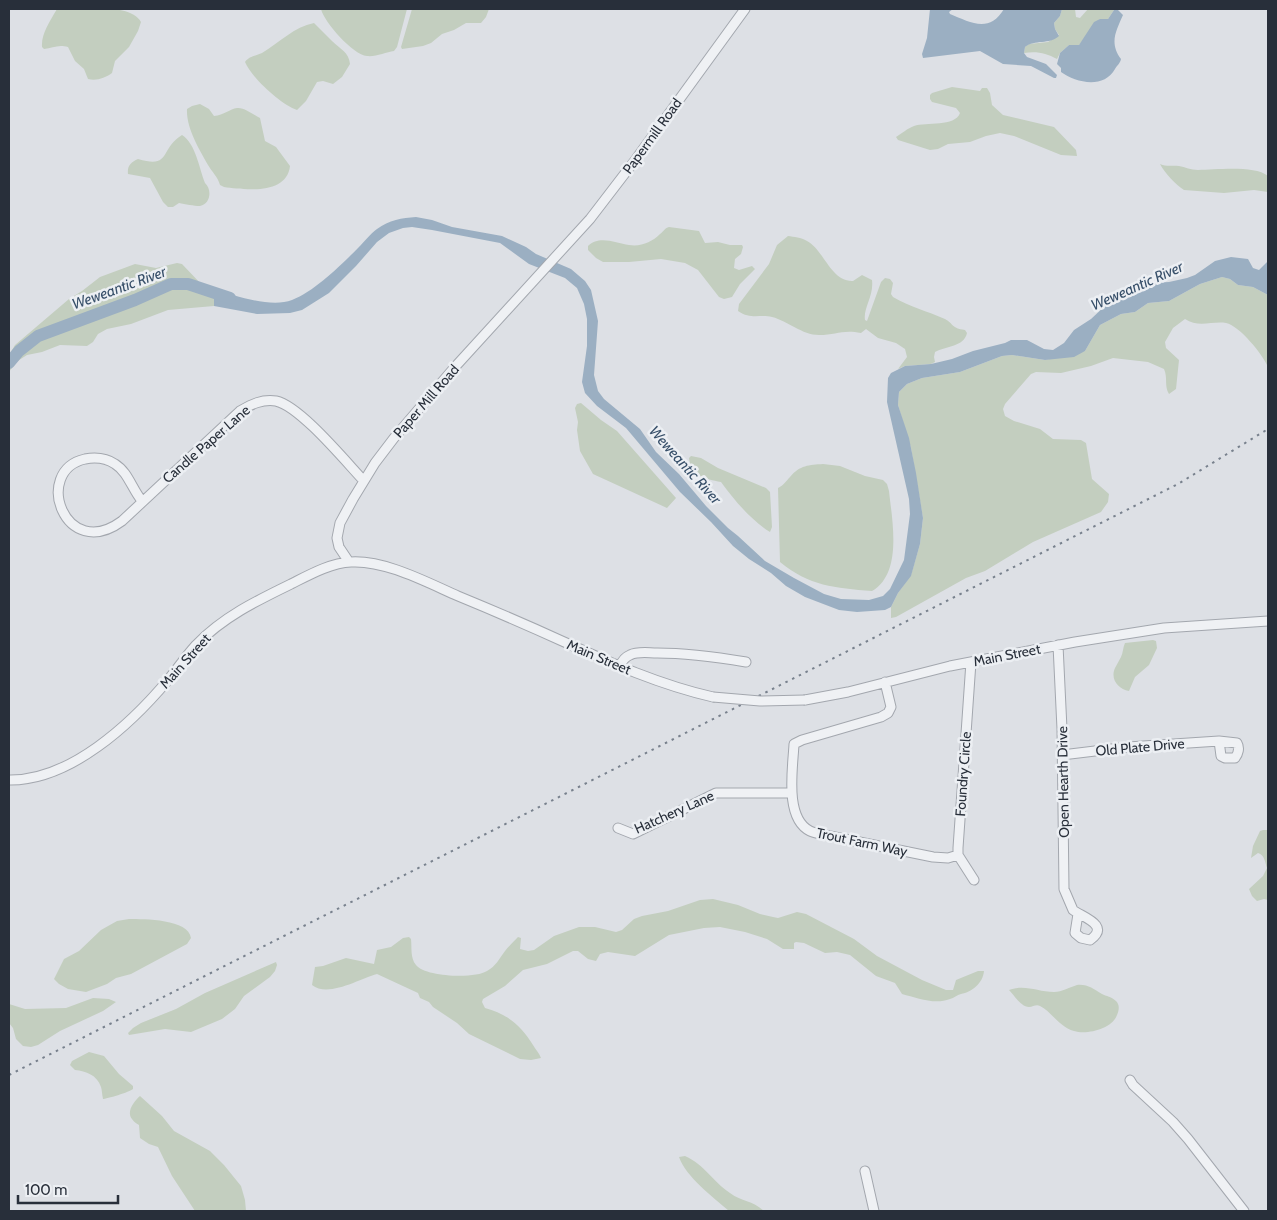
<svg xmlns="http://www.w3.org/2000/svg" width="1277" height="1220" font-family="Cabin,sans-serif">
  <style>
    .green { fill: #c3cebf }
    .water { fill: #9bafc2 }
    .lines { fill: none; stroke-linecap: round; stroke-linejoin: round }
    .river { stroke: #9bafc2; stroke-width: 12 }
    .minor-casing { stroke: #a3a7ae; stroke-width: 11 }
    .minor { stroke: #eff1f4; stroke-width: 9 }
    .rail { stroke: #78818d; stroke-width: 2; stroke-dasharray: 2.5 5; stroke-linecap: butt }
    .minor-bridge-casing { stroke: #a3a7ae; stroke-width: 11; stroke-linecap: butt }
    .minor-bridge { stroke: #eff1f4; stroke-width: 9 }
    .labels { text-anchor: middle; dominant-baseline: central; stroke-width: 5; stroke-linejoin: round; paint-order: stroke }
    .street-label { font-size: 14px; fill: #282f3a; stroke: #eceff3 }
    .water-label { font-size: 15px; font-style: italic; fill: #374f69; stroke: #eceff3 }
  </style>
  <rect width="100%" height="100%" fill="#dde0e5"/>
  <!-- green -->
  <path class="green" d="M57,9C77,9 130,2 141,22L138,31L129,47L115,61L112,73C105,78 97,81 88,79L84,69L75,61L68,47C58,44 53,48 44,49L42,47C41,34 50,21 57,9Z
    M321,9H407L397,47L394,51C386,52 376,57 367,56C353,55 324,22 321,9Z
    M412,9H489L486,17L481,23H466L454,30L442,34L431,43L423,46L402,49L401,47Z
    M1062,9H1075L1076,17L1080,18L1088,9L1114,10L1108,19H1100L1079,45H1069L1060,53L1057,59C1046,53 1037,51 1024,53L1025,47L1029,44L1048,42L1059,35L1055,29L1054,23L1060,16Z
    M314,23C320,29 326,35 332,41C340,49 349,52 350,64L342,77L333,84L323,81L317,82L306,101L297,110C281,105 251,77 245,62C249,56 256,56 262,53C280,42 294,27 314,23Z
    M952,87L980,91L982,88H987L990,93L992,105L1003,115L1054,127L1076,150L1077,156L1061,155L1014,136L1000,133L986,136L970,142L948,144L938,149L930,150L898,140L896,137C901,134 908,128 914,126C926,122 955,127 960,113L956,108L932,102L930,99V95L932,93Z
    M200,104L209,109L214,116C224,115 230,109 237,108C244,107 254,115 260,118L265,141L276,147L290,166C287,195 245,190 224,187L220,185C218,177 212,172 208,165C199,149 186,128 187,109L192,106Z
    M182,135C196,144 199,168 205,183C212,189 211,204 200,206C194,206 185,204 179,203L173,207H168L163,202L150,178L128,174C127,166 131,162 138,159C172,169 159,149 182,135Z
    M1160,164C1167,167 1172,165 1179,166C1185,167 1191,170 1198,170C1216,170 1254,165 1268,176V192L1254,190L1224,193L1184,190C1176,185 1164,172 1160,164Z
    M669,227L699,231L705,243L718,242L730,245H742L743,247L741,254L735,259L734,268L739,270L752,266L755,269L740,284L732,297L724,299L719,297L698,270L685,263L661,259L629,262H603L596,258L588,250V246C599,235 616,243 629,245C641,247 652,242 660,234C664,231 665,228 669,227Z
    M788,236C794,237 801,237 807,241C824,250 831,282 853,281L862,275L872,280C874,296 863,308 865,320L867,321L881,282L885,278L890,279L893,283L891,294L893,297C910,307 927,311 945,319C954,324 951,328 965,330L967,333C964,347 946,346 935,352L934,357L935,362L931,364L905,366L898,369L907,357L905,349L896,343L878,338L866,329L861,333C843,329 836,335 819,335C802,335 788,321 772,317C760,314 751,320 738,311L739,304L769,264L777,245Z
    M177,263L182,264L202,285L214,289V306L168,310L131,324L107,329L98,334L93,342L87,346L60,345L42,352L27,355L16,362L9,372V355L15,345L69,299L82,291L100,277L135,264L156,268Z
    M1222,277L1230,279L1238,285L1253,287L1268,295V367C1263,355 1240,326 1226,323C1212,321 1198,328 1185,319L1173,328L1165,342L1166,348L1179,360L1176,389L1169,394C1164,386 1168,378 1164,369L1148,362L1113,358L1091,366L1061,373L1036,372L1031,374L1005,404L1003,409L1005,416L1014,421L1040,429L1053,439L1081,440L1086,443L1092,479L1109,494L1108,502L1101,512L1033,542L985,571L966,578L896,617L891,618V607L898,593L911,575L920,544L923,518L911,448L898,405L899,392L907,384L922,378L960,372L1002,356L1012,355L1045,360L1085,351L1100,325L1121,314L1135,312L1148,303L1169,301L1200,284Z
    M581,403L601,420L617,431L676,498L667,508L593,474L580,451L577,430L578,422L575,408L577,404Z
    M691,456L701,458L718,468L766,488L770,492L772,527L770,532C751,520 734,500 721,482C705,479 691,476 689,458Z
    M823,464L840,466L865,476L883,480L887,484L889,491C892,520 903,573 872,591C835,588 809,586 780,562L778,488C783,486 786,481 790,477C800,465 809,465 823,464Z
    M1153,640L1156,641L1157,648L1149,665L1135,677L1129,691C1118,689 1110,679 1115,668C1117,664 1119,661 1121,657C1123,653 1123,647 1125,643Z
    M1263,830H1268V900L1264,899L1257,901L1252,896L1249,889L1263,876L1267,868C1265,863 1265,855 1258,853L1251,858L1253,846L1260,831Z
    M713,899L738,905L760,914L773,917L778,918L797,912L806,914L854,939L877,956L922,980L946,990H953L956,980L978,971H984C983,983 972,992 961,994C957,995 954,998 950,999C935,1005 917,998 902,994L895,983L876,976L850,955L837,952L825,953L804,943L796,942L794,943V949H783L767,939L745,932L720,927L704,928L669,935L635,956L608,952L600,954L596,961L588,959L578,951H573L547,964L523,970L505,986L483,999L482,1002L485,1008C507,1014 521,1025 533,1045C536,1050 539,1053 541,1058L531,1060L520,1059L469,1034L457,1023L433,1007L429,1002L420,998L418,993L377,974C359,979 328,998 312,985L315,967L323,966L346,958L374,964L377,950L391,947L403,938L409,937L411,939C412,947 410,958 416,965C425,977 475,979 487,971C496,966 499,959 505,951C509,946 514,941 518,937L521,938L520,949L528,951L534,950L554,936L579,927H595L616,932L622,930L634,919L642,916L668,911L700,900Z
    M129,919C144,919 189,919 191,938L187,944L131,974L116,978L107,984L86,992L68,989L59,984L54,979L64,959L79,951L101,930L117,921Z
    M276,962L277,965L275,971L270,977L244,996L235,1009L222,1019L191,1032L165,1029L129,1035L128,1033L133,1028L141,1023L176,1009L205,993Z
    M1077,985C1088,984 1093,989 1102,994C1106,996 1112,997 1116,1001C1120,1005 1119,1010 1117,1015C1112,1029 1087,1035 1074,1031C1059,1027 1051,1011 1040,1006C1036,1004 1033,1007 1029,1007C1021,1007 1014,995 1009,990C1025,984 1038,992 1054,992C1062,992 1070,987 1077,985Z
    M93,998L109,999L116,1002L103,1011L60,1031L38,1045L31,1047L23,1046L16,1039L13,1028L9,1023V1004L25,1009L66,1008Z
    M89,1052L104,1056L119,1074L133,1086V1089C130,1092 106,1099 103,1099C102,1095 102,1090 101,1087C97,1075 86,1071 75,1070L70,1065L72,1061Z
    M140,1096L162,1116L174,1131L210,1151L224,1165L241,1186L245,1200L246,1211H195L172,1176L158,1147L149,1144L140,1138L139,1125C136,1123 134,1122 132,1119C126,1112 134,1101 140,1096Z
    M685,1156C705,1165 713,1182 730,1193C742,1202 752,1200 764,1211H729C713,1197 686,1177 679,1157Z"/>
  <!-- water -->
  <path class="water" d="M930,9H953L949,12L950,14C970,22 989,34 1004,9H1062L1060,16L1054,23L1055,29L1059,36C1049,45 1035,39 1025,47L1024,53L1027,57L1046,64L1057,75L1056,78H1054L1031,66L1003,64L980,51L923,58L922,54L927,38Z
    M1117,9L1123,15C1116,31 1109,43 1121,59C1120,64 1117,65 1115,69C1104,89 1076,83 1061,72V68L1057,64L1060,53L1069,45H1079L1094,22L1100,19H1108L1114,10Z
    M416,217L432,220L452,227L502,236L526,247L536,254L571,269L585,281L591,290L598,321L594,375L598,391L604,399L640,429L656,452L679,474L706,506L728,528L738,536L765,561L794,578L824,594L841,599L869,600L883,596L890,589L904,560L910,514L909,499L887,402L888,378L891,373L905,366L931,364L952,359L973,351L1005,343L1011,340H1027L1044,349L1053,350L1064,343L1074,330L1091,319L1106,305L1125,292L1151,283L1169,282L1187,278L1195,275L1215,261L1231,257L1248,259L1253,268L1259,270L1268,261V295L1253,287L1238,285L1230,279L1222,277L1200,284L1169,301L1148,303L1135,312L1121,314L1100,325L1085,351L1074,357L1045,360L1012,355L1002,356L960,372L922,378L907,384L899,392L898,405L909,438L916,473L923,518L920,544L911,576L898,593L891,607L885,610L857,612L839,610L805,597L786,586L771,573L749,559L733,546L711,522L680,492L626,428L597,406L585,393L582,382L587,346V319L584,304L577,288L565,278L529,264L500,243L432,230L412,227L403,228L389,233L377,242L356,266L329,293L302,310L290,313L257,314L214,306V289C235,296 271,308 292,300C315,291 341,265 358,248C364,242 370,234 377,229C389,220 402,218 416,217Z"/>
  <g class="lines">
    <!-- river -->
    <path class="river" d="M9,363L19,351L38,336L135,300L171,284H188L230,298"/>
    <defs>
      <path id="minor" d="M142,501C132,489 128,472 115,464C106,458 96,457 85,459C32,471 65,563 122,521L240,411C252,404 262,399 276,401C300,406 346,462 364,481
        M349,562L339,547L337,538L340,523L353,499L375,463L394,438L454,368L590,219L636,159L745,9
        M1058,645L1062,729L1064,889L1073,910C1082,917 1111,925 1090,940L1081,938L1075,933L1078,914
        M971,662L958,848V855L974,880
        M620,666C622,661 625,657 630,655C638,651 648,653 657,653C687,653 716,657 746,662
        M885,682L891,707L888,713L881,717L802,740L794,744C793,767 784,818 810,831C814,833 820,834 825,835L933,857L948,858L958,855
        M805,700L848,692L950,666L1075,642L1164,628L1268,621
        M1062,755L1128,747L1219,741L1221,756L1225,758H1235C1238,754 1240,748 1237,743L1219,741
        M9,780C70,781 131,724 168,680C178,668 186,656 196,645C223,617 256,601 291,584C309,575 330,563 351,562C385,560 426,582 458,596C492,610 527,625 562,641C611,663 660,685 713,697
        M618,828L633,834L716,793H792
        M1130,1080L1133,1085L1173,1122L1188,1139L1244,1211
        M865,1171L874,1211"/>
    </defs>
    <!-- minor casing -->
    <use href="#minor" class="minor-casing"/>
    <!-- minor -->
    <use href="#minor" class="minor"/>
    <!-- rail -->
    <path class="rail" d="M9,1075L1178,484L1268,429"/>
    <defs>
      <path id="minor-bridge" d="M713,697L760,701L805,700"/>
    </defs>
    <!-- minor-bridge casing -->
    <use href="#minor-bridge" class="minor-bridge-casing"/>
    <!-- minor-bridge -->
    <use href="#minor-bridge" class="minor-bridge"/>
  </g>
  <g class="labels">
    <!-- street labels -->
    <g class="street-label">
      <text transform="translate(652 136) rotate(-54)">Papermill Road</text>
      <text transform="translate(426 401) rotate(-49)">Paper Mill Road</text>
      <text transform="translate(206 444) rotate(-41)">Candle Paper Lane</text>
      <text transform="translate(1007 655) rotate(-11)">Main Street</text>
      <text transform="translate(599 657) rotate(23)">Main Street</text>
      <text transform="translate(185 661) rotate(-48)">Main Street</text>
      <text transform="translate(1140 747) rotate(-5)">Old Plate Drive</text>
      <text transform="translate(963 774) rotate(-86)">Foundry Circle</text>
      <text transform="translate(1063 782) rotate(-91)">Open Hearth Drive</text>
      <text transform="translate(674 812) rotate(-24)">Hatchery Lane</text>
      <text transform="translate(862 842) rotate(12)">Trout Farm Way</text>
    </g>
    <!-- water labels -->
    <g class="water-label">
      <text transform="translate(1137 286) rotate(-24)">Weweantic River</text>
      <text transform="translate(119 288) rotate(-20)">Weweantic River</text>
      <text transform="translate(685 465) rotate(48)">Weweantic River</text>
    </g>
  </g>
  <!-- border -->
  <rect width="1277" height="1220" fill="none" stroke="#282f3a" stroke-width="20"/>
  <!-- scale -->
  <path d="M18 1195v8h100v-8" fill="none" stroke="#282f3a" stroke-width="2.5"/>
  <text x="25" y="1195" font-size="15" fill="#282f3a" stroke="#eceff3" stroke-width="4" paint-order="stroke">100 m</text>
</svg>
